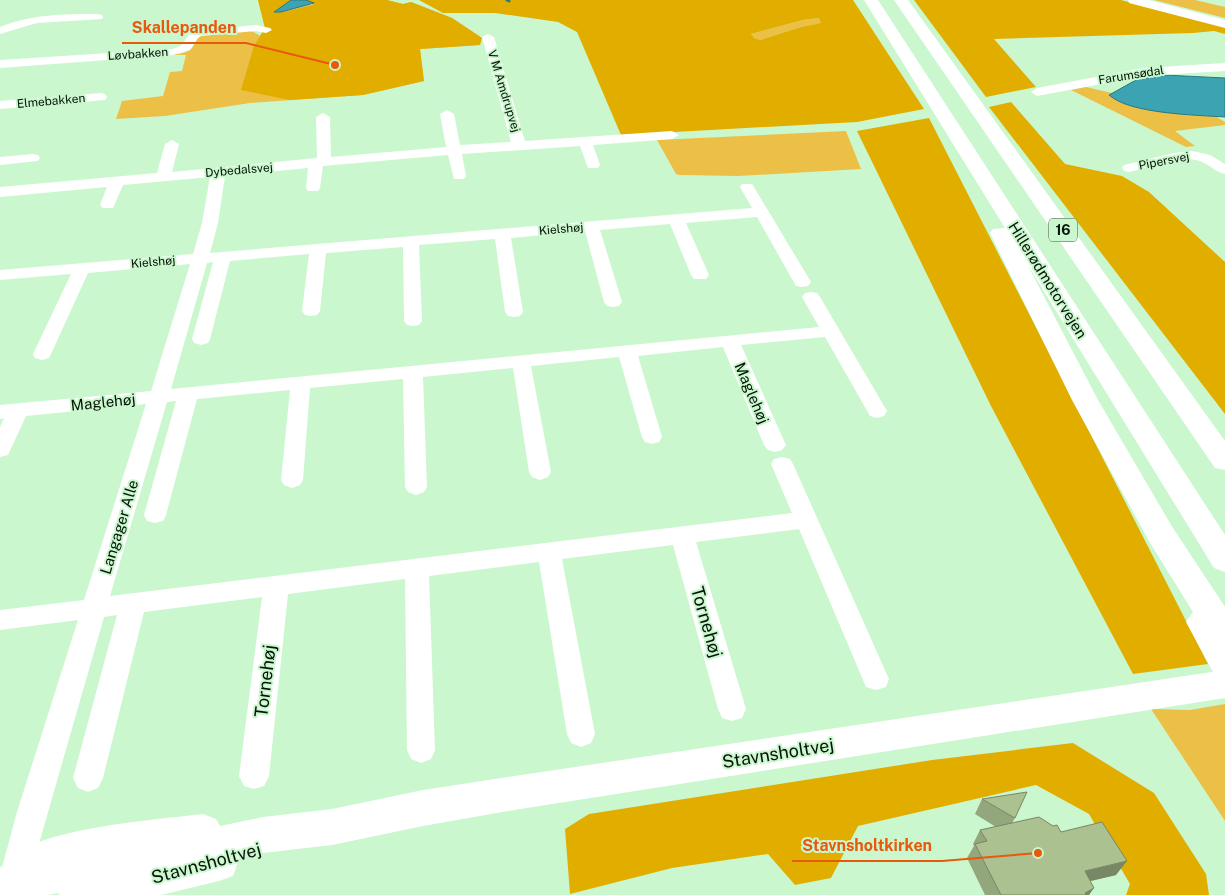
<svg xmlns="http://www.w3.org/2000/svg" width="1225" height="895" font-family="'Public Sans',sans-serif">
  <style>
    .green { fill: #ecbf47 }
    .forest { fill: #e1ae00; fill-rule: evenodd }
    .water { fill: #3ba3b1; stroke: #2b787e }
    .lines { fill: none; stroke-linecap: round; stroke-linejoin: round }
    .stream { stroke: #2b787e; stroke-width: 3 }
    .minor { fill: #fff; fill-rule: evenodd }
    .tertiary { fill: #fff; fill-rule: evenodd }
    .motorway { fill: #fff; fill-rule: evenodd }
    .wall { fill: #93a67c }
    .shaded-wall { fill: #788765 }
    .building { fill: #abc190; stroke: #788765 }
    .labels { text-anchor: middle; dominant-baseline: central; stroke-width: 4; stroke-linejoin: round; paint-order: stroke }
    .far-street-label { font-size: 12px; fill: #051407; stroke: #cbf7cf }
    .shield { fill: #cbf7cf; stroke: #405843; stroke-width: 1 }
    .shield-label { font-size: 14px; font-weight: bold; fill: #051407 }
    .street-label { font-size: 15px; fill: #051407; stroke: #cbf7cf }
    .near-street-label { font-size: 18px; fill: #051407; stroke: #cbf7cf }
    .leader { fill: none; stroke: #e8590c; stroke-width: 2 }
    .callout-dot { fill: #e8590c; stroke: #cbf7cf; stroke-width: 2 }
    .callout-label { font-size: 16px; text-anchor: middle; font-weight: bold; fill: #e8590c; stroke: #cbf7cf; stroke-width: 4; stroke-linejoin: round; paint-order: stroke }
  </style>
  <rect width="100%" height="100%" fill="#cbf7cf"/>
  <!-- green -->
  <path class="green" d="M258,0H291L283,4L313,5L306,0H387L403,4L411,2L452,18L482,38L480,45L420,49L424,81L363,95L250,103L165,116L116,119L122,101L163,96L170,72L182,71L186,55H172C179,54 187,53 192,48C196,43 196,38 202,34C219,33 247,24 260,36L265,28Z
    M1154,0H1195L1225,7V18Z
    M819,18L822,23L801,27L760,40L753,38L751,34L803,20Z
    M1086,87L1112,93L1109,95L1131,106L1185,115L1215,116L1225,122V125L1175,131L1195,146L1186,147L1071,90Z
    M846,131L861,169L738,176L679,175L676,174L657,140Z
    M1225,704V821L1151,709L1190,710Z"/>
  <!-- forest -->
  <path class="forest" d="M258,0H291L274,11L284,12L313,5L314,3L306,0H387L403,4L411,2L452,18L482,38L480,45L420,49L424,81L363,95L290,100L241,90L254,46L265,28Z
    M419,0H853L924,109L857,122L621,135L577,32L558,22L495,13H443ZM819,18L821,23L801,27L760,40L754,38L751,34L803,20Z
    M914,0H1121L1225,27V34L1214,31L1193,33L994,39L1036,87L986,97Z
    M1011,102L1065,164L1122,176L1149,192L1225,262V414L989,107Z
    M929,118L1208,664L1133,674L991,406L857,131Z
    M1073,743L1154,793L1206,874L1209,895H1126L1130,884L1089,814L1036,785L858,826L831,878L795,885L768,854L672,868L570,894L565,829L589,814L932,760Z"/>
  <!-- water -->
  <path class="water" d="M291,0H306L314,3L281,12H274Z
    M1164,75L1225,78V117C1196,115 1130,114 1109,95L1136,80Z"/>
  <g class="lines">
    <!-- stream -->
    <path class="stream" d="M507,0L509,1"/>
    <!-- minor -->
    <path class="minor" d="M98,14L102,15L103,17L102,19L37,23L0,34V27C32,14 64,14 98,14Z
      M256,25L270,28L272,30L266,33L256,31L201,36L198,38L190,50L173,55L0,68V60L173,49L182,45L189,34L195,31Z
      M488,34L494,37L525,141L672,131L679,135L672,139L593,145L600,165L598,168H588L580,146L462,154L466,176L464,179H454L448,155L323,166L320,188L318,191H308L306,188L308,168L225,176L218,223L210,253L752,208L740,187L742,184H752L811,282L808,286L802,287L796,286L757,217L686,223L709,275L706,279H694L691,275L670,224L600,230L622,302L619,306L613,307L607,306L604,302L585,231L511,238L523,312L520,316L514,317L508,316L505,312L495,239L419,245L422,321L419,325L413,326L407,325L404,321L403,247L326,253L320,311L317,315L311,316L305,315L302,311L309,254L230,261L210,339L208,343L201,345L194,343L192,339L213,262L207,263L171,389L819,327L802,297L805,293L811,292L817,293L820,297L887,411L884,416L877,418L870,416L825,337L741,345L786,445L782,450L775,452L768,450L764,445L723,347L638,356L662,437L659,442L652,444L645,442L642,437L619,357L531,366L551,472L548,477L540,480L532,477L529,472L513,368L423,377L427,487L424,492L416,495L408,492L405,487L403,379L310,388L303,480L300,485L292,488L284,485L281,480L290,390L197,399L166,515L163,521L155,523L147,521L144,515L176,401L167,402L110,596L792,513L771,464L774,459L782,457L790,459L793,464L889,679L886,687L876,690L866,687L799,529L696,542L746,709L742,718L732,721L722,718L718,709L673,545L562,559L595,734L591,743L581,747L571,743L567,734L539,562L429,576L435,750L431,759L421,763L411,759L407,750L405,579L288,594L269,776L264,786L254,789L244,786L239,776L262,597L144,612L103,778L98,788L88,792L78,788L73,778L117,615L104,617L26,889L15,894L4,889L0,875L17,812L78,620L0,630V610L84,600L146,404L26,416L8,455L0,457V427L4,418L0,419V405L151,391L190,264L88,273L51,354L49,358L42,360L35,358L33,354L71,274L0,280V270L193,254L202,223L210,177L123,185L113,208H103L100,205L107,187L0,197V187L157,173L165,144L172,140L179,144L172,172L317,158L316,117L323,113L330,117L331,157L446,147L440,114L447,110L454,114L460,145L511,142L482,37Z
      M1225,63V71L1144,76L1037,96L1031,92L1037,88L1144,68Z
      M101,93L105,94L107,97L105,100L0,109V101Z
      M1192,151L1210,155L1225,164V174C1215,172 1207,162 1196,160C1178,156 1148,168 1129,172L1124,171L1122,168L1124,165L1174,153Z
      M33,154L38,155L40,158L38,161L0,165V157Z"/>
    <!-- tertiary -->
    <path class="tertiary" d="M1128,0H1149L1225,20V28L1129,3Z
      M1225,670V698L508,811L423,826L332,845L263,853L237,859L238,862L233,876L219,881L161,895H58L59,893L47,895H0V867L12,862C26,828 166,819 203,814L216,819L220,826L263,817L332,809L423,790L508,777Z"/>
    <!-- motorway -->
    <path class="motorway" d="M864,0H878L1225,535V572L1214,568L1026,262L1098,400L1171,525L1225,607V676L1213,672L1186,622L1193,612L1149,541L1072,400L990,233L993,229L1005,228Z
      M894,0H908L1225,441V470L1215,468Z"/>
  </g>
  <!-- wall -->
  <path class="wall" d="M982,799L1015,818L1012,823L1061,832L1116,875L1090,881L1089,895H985L967,858L974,846L973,844L980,830L996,827L975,814Z"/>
  <!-- shaded-wall -->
  <path class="shaded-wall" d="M1127,861L1116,875L1074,885L1085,871Z
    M1094,888L1089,895H1084L1085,893Z"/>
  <!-- building -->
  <path class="building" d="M1027,792L1015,818L982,799Z
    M1039,817L1053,826L1057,825L1061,832L1102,822L1127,861L1085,871L1094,888L1085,893L1086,895H1001L975,844L987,841L980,830Z"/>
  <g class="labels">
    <!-- far-street labels -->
    <g class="far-street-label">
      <text transform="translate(138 54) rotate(-4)">Løvbakken</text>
      <text transform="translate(1131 75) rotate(-9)">Farumsødal</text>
      <text transform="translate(504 91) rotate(73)">V M Amdrupvej</text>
      <text transform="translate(51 101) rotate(-5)">Elmebakken</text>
      <text transform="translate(1164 161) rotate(-11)">Pipersvej</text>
      <text transform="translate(239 170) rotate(-5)">Dybedalsvej</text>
      <text transform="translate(561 229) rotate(-5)">Kielshøj</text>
      <text transform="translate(153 262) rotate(-5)">Kielshøj</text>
    </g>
    <!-- shield labels -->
    <rect class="shield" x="1049" y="218.5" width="28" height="23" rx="4"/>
    <g class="shield-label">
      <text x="1063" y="230">16</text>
    </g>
    <!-- street labels -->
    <g class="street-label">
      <text transform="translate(1048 280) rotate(58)">Hillerødmotorvejen</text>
      <text transform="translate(752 393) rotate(67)">Maglehøj</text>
      <text transform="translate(103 402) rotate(-6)">Maglehøj</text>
      <text transform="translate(119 527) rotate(-73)">Langager Alle</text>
    </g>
    <!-- near-street labels -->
    <g class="near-street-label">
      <text transform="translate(707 622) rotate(74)">Tornehøj</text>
      <text transform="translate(265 681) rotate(-83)">Tornehøj</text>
      <text transform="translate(778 753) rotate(-9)">Stavnsholtvej</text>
      <text transform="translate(206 863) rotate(-15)">Stavnsholtvej</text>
    </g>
  </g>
  <!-- callouts -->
  <path class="leader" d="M335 65L246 43H122M1038 853L942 861H792"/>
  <g class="callout-dot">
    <circle cx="335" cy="65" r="5"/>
    <circle cx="1038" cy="853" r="5"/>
  </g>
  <g class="callout-label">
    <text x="184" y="33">Skallepanden</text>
    <text x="867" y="851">Stavnsholtkirken</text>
  </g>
</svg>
